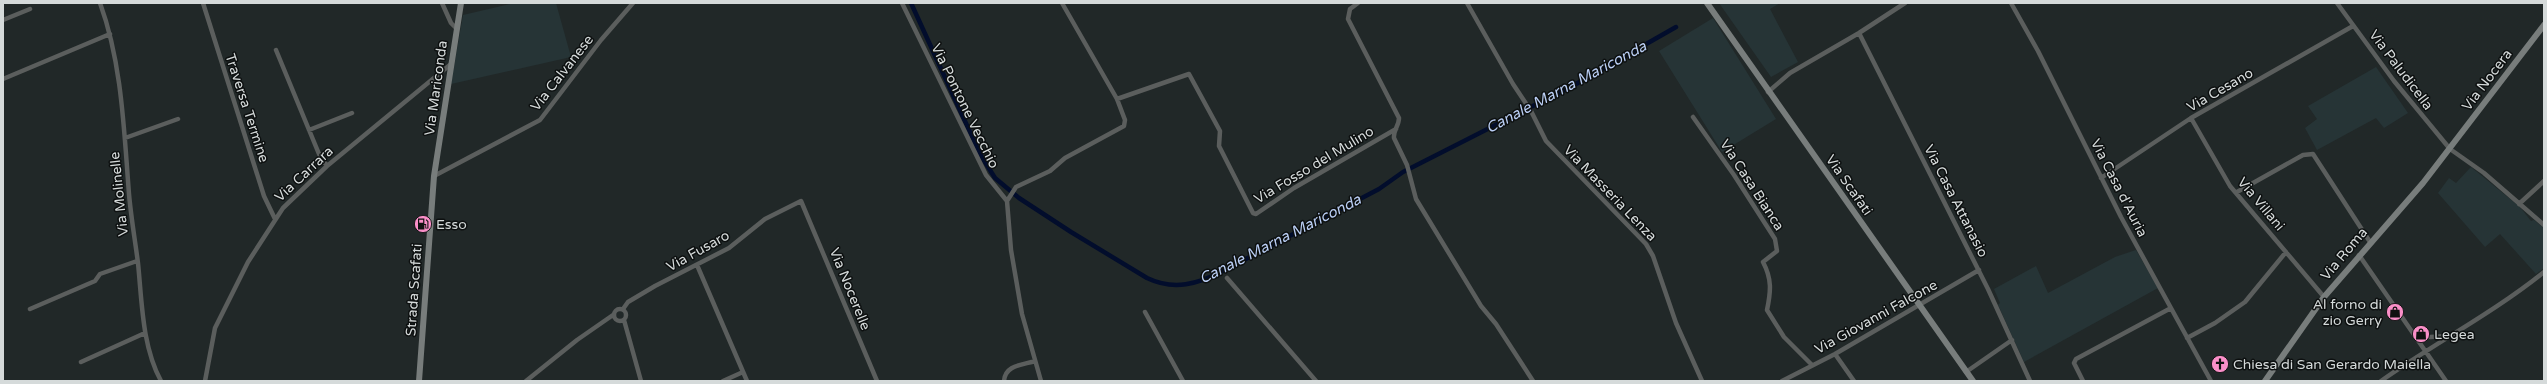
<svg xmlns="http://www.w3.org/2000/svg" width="2547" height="384" font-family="'Varela Round',sans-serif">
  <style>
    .built { fill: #263436 }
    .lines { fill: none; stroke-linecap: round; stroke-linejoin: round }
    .canal { stroke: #020d2c; stroke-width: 4.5 }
    .street { stroke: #5b5e5d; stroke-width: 4.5 }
    .secondary { stroke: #787d7c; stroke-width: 6 }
    .labels { text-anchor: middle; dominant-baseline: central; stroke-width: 3; stroke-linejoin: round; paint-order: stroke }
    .street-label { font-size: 14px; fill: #d5dada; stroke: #0d1010 }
    .poi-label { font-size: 14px; fill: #d5dada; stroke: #0d1010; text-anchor: start }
    .water-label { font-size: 15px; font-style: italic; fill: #bacef4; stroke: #0d1010 }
  </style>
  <rect width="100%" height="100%" fill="#212828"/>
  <!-- built -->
  <path class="built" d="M514,3H556L571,57L451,84L463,15Z
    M1719,3H1780L1770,9L1798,62L1771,77Z
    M1713,18L1776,119L1722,152L1659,51Z
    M2376,67L2408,113L2384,128L2376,118L2317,150L2305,128L2317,119L2308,106Z
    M2471,167L2520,207L2531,221L2534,220L2544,228V268L2536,274L2500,234L2485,247L2438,193L2449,178L2456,183Z
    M2136,250L2158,288L2024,362L1998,305L2000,303L1994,289L2036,266L2048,293L2115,257Z"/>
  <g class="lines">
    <!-- canal -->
    <path class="canal" d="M911,3L980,154L995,178L1019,198L1071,232L1147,278C1174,291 1198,284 1223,271L1379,189L1403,172L1576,84L1676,27"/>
    <!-- street -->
    <path class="street" d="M100,3C122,63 124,131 129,194C131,217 135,240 138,263C142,302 142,346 161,381
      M203,3L264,196L275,219
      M442,3L451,23L457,29
      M902,3L986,175L1007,201L1011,250L1022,314L1041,381
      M1062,3L1117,99L1189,74L1220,131L1219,146L1253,213L1256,214L1294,188L1396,129
      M1358,3L1350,9L1348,19L1399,118C1399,126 1393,130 1394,138L1407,165L1416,199L1481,306L1496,324L1533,381
      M1467,3L1513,84L1531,111L1546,141L1646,244L1653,256L1676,323L1702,381
      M2011,3L2038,51L2121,217L2211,381
      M2337,3L2394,81L2450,149L2484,173L2544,225
      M3,20L30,9
      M1859,33L1988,289L2030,381
      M276,50L319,154L327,166
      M3,79L110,34
      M1768,92L1790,73L1859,33L1905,3
      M1693,117L1734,175L1775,239L1777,251L1763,262C1772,279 1771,291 1767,310L1784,337L1812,365
      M2191,118L2230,186L2324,297
      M309,130L352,113
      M125,138L178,119
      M434,176L540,120L601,40L633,3
      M2101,178L2191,118L2353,26
      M2237,192L2303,155L2313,154L2370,242
      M1007,201L1016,187L1050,171L1065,158L1124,126L1125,120L1117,99
      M2519,204L2544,181
      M2359,255L2446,381
      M697,265L747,381
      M1227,278L1316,381
      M614 315a6 6 0 1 1 12 0a6 6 0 1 1-12 0Z
      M30,309L95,281L100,274L137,261
      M623,309L628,302L655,286L729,248L765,219L801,201L877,381
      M1145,312L1183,381
      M624,320L641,381
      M2430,337L2450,336
      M2187,338L2215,323L2245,302L2286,252
      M1835,354L1854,381
      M81,362L145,333
      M1966,372L2012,340
      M205,381L215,328L248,262L283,208L327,166L451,64
      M526,381L577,340L613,315
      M723,381L743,372
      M1004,381C1005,365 1022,365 1035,361
      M1782,381L1835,354L1979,270
      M2083,381L2074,363L2076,359L2171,308
      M2381,381C2435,343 2493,313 2544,272"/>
    <!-- secondary -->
    <path class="secondary" d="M1707,3L1973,381
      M419,381L434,176L461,3
      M2265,381L2324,297L2423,183L2544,25"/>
  </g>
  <!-- icons -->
  <defs>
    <symbol id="fuel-disc" viewBox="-11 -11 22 22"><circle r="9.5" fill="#fa8fc8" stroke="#0d1010"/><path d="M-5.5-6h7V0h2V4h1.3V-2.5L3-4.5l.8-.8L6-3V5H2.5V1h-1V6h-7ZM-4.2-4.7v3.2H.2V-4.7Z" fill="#111"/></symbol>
    <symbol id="shop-disc" viewBox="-11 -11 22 22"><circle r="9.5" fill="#fa8fc8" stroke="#0d1010"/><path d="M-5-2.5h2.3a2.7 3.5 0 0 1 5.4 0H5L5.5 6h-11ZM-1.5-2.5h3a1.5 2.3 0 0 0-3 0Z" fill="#111"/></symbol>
    <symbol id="church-disc" viewBox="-11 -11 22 22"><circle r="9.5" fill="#fa8fc8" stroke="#0d1010"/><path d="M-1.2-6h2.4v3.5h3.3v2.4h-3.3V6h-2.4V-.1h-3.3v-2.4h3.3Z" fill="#111"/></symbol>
  </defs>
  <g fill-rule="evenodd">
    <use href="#fuel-disc" x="413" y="214" width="20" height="20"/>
    <use href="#shop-disc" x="2385" y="302" width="20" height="20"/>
    <use href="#shop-disc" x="2411" y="324" width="20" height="20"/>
    <use href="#church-disc" x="2210" y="354" width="20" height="20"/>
  </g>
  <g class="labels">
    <!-- street labels -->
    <g class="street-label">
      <text transform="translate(2401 70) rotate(53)">Via Paludicella</text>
      <text transform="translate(562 73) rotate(-52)">Via Calvanese</text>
      <text transform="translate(2487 80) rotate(-53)">Via Nocera</text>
      <text transform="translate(436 88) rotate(-82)">Via Mariconda</text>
      <text transform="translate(2220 90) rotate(-30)">Via Cesano</text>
      <text transform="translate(965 106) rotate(64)">Via Pontone Vecchio</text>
      <text transform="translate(247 108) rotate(72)">Traversa Termine</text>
      <text transform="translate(1314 165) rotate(-31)">Via Fosso del Mulino</text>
      <text transform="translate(304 174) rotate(-43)">Via Carrara</text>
      <text transform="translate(1752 185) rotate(57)">Via Casa Bianca</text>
      <text transform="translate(1849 185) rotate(55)">Via Scafati</text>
      <text transform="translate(2119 188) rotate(63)">Via Casa d'Auria</text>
      <text transform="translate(1610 193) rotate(46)">Via Masseria Lenza</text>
      <text transform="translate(119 194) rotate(-96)">Via Molinelle</text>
      <text transform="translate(1956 201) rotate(63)">Via Casa Attanasio</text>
      <text transform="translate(2261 204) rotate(50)">Via Villani</text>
      <text transform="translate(698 251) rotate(-29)">Via Fusaro</text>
      <text transform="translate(2344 254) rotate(-50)">Via Roma</text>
      <text transform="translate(850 289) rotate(68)">Via Nocerelle</text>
      <text transform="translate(414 290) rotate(-86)">Strada Scafati</text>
      <text transform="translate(1876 317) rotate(-29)">Via Giovanni Falcone</text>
    </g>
    <!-- poi labels -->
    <g class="poi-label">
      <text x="436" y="224">Esso</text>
      <text x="2382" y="304" text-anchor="end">Al forno di<tspan x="2382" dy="16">zio Gerry</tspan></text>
      <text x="2434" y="334">Legea</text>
      <text x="2233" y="364">Chiesa di San Gerardo Maiella</text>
    </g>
    <!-- water labels -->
    <g class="water-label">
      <text transform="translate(1566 87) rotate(-28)">Canale Marna Mariconda</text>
      <text transform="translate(1280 239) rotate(-27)">Canale Marna Mariconda</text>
    </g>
  </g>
  <!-- border -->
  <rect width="2547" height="384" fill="none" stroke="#d5dada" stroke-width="8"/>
</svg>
